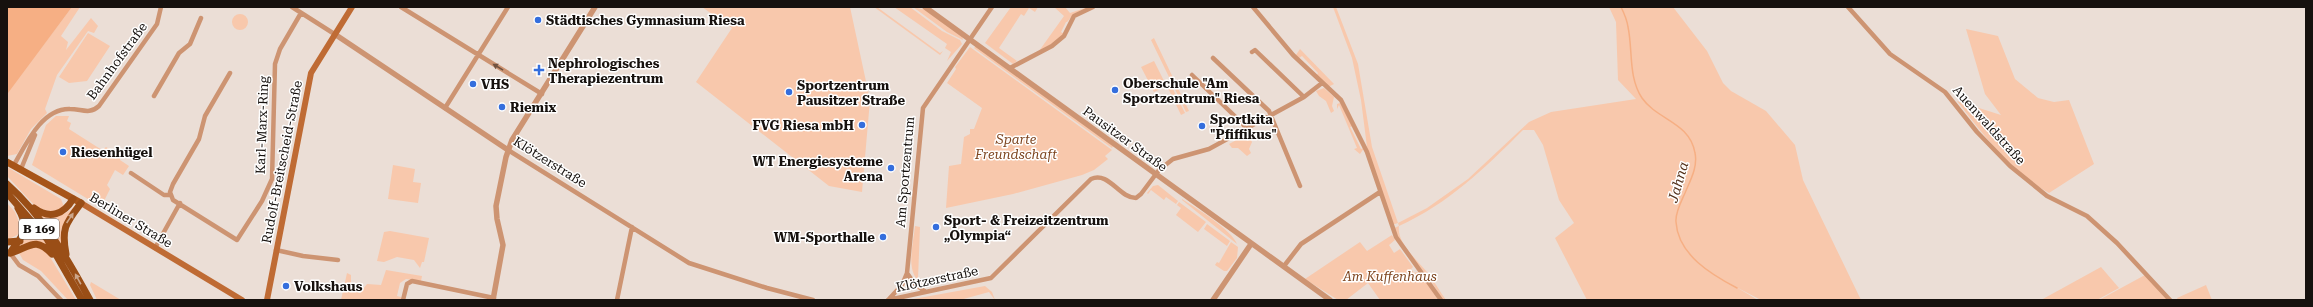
<svg xmlns="http://www.w3.org/2000/svg" width="2313" height="307" font-family="'Roboto Serif',serif">
  <style>
    .green { fill: #f8c8ac }
    .water { fill: #f6af84 }
    .lines { fill: none; stroke-linecap: round; stroke-linejoin: round }
    .stream { stroke: #f6af84; stroke-width: 1.5 }
    .minor { stroke: #cd9472; stroke-width: 4.5 }
    .tertiary { stroke: #cd9472; stroke-width: 5.5 }
    .secondary { stroke: #bf6b34; stroke-width: 6 }
    .primary { stroke: #a75519; stroke-width: 7 }
    .trunk { stroke: #9a4e16; stroke-width: 7 }
    .oneway { fill: #725240 }
    .oneway2 { fill: #cca68a }
    .poi-dot { fill: #346edd; stroke: #fff; stroke-width: 1.5 }
    .labels { text-anchor: middle; dominant-baseline: central; stroke-width: 3; stroke-linejoin: round; paint-order: stroke }
    .shield { fill: #fff; stroke: #5c5856; stroke-width: 1 }
    .shield-label { font-size: 12px; font-weight: bold; fill: #16110e }
    .poi-label { font-size: 13px; font-weight: bold; fill: #16110e; stroke: #fff; text-anchor: start }
    .street-label { font-size: 13px; fill: #16110e; stroke: #fff }
    .park-label { font-size: 13px; font-style: italic; fill: #7e451f; stroke: #fff }
    .water-label { font-size: 14px; font-style: italic; fill: #54311a; stroke: #fff }
  </style>
  <rect width="100%" height="100%" fill="#ebded6"/>
  <!-- green -->
  <path class="green" d="M72,7H80L61,36L68,42L66,50L91,18L98,26L94,33L88,31L57,75L45,109L47,113L31,129L17,154L7,156V93Z
    M702,7H850L870,100L862,192L829,186L696,82L732,28Z
    M874,7H877L940,53L943,51L940,55Z
    M894,7H910L942,31L960,40L962,44L947,61L951,52L945,48L947,44Z
    M913,7L926,10L962,36L963,40L947,32Z
    M1011,7H1038L1035,12L1029,8L1024,16L1021,14L999,48L1017,61L1013,64L985,43Z
    M1054,7H1065L1070,13L1088,7L1074,14L1067,22H1066L1061,32L1064,34L1057,41L1039,51L1064,16Z
    M1333,7H1336L1358,64L1372,147L1398,223L1427,208L1468,179L1529,122L1551,112L1636,99L1618,80L1616,22L1609,7H1673L1707,51L1723,83L1731,91L1766,111L1795,145L1803,180L1861,300H1761L1736,287L1758,300H1587L1555,238L1574,223L1559,200L1543,145L1534,130H1523C1485,168 1448,204 1399,226C1396,244 1421,263 1430,276C1436,284 1440,292 1446,300H1443L1429,278L1403,247L1394,228L1399,226L1398,223L1392,225L1367,147L1361,100L1352,58Z
    M232 22a8 8 0 1 1 16 0a8 8 0 1 1-16 0Z
    M1966,29L1998,36L2015,79L2038,98L2054,102L2069,100L2094,164L2049,193C2014,175 1981,132 1957,101L2001,115L1985,94Z
    M88,33L110,46L87,81L69,83L59,77Z
    M1154,38L1189,111L1186,112L1151,40Z
    M976,46L1113,146L1112,148L974,48Z
    M970,47L1112,150L1105,156L1108,159L1094,170L1082,175L1013,194L946,208L949,166L961,164L964,137L970,134V129H974L982,108L947,83L956,69L955,67Z
    M1300,49L1334,84L1328,87L1317,75L1318,73L1302,56L1299,58L1296,55Z
    M1154,61L1165,83L1169,81L1185,113L1181,115L1167,86L1154,92L1141,67Z
    M1324,88L1334,97L1332,106L1334,111L1331,113L1326,101L1319,96L1316,91Z
    M1340,103L1353,126L1350,127L1361,149L1364,148L1360,154L1354,149L1357,148L1339,105L1337,109V104Z
    M56,116H69L67,121L71,123L69,129L102,150L106,147L120,155V160L129,166L123,175L115,170L107,185L110,189L101,207L32,165L46,125Z
    M1244,136H1249L1252,142L1249,149L1251,153L1247,156L1238,148H1232L1229,144Z
    M393,165L415,169L413,182L421,183L418,203L388,199Z
    M7,167L61,199L64,207L54,213L36,207L7,176Z
    M1158,185L1178,201L1176,204L1166,197L1164,200L1151,190L1148,194L1147,193L1153,186Z
    M1182,199C1195,207 1232,230 1237,244L1182,200Z
    M1179,202L1206,222L1198,232L1176,215L1181,208L1177,205Z
    M7,203L15,212L21,227L19,234L7,240Z
    M74,207L61,230L62,245L39,214C53,218 63,217 74,207Z
    M28,220L47,245L17,249L26,236Z
    M1207,224L1230,241L1227,246L1204,229Z
    M915,226L920,227L918,279L931,281V286C902,282 913,247 915,226Z
    M390,231L429,238L424,262H422L420,268L414,260L397,257L384,262L377,261L384,232Z
    M1392,235L1395,240L1389,245L1394,253L1400,249L1413,267L1411,269L1414,273L1418,272L1433,290L1438,300H1380L1368,283L1346,300H1338L1305,279L1360,242L1367,251Z
    M1231,242L1238,247L1237,258L1227,271H1224L1215,265L1217,262L1219,263Z
    M35,246L47,252L76,300H68L41,271L23,260L19,253Z
    M2101,267L2119,288L2097,300H2041Z
    M386,270L422,276L421,281L406,279L400,283L397,296L401,297V300H341L347,273L351,275V290L360,293L367,284L381,285Z
    M2145,275L2169,300H2099Z
    M91,282L121,300H97L90,285Z
    M2206,285L2212,300H2178L2177,298Z
    M985,286L992,292L995,300L989,292L960,300H908Z"/>
  <!-- water -->
  <path class="water" d="M7,7H72L8,93L7,101Z"/>
  <g class="lines">
    <!-- stream -->
    <path class="stream" d="M1621,7C1624,13 1627,20 1628,27C1633,50 1628,77 1642,98C1657,120 1690,122 1695,153C1698,167 1690,181 1685,193C1681,202 1675,213 1676,222C1678,255 1712,275 1737,288"/>
    <!-- minor -->
    <path class="minor" d="M292,7L336,35
      M401,7L542,94
      M1253,7L1293,55L1341,100L1367,152L1396,237L1441,300
      M1848,7L1890,54L1945,92L1977,132L2010,166L2047,196L2087,216L2117,243L2170,300
      M1252,52L1255,50L1304,97
      M1213,58L1269,111L1300,186
      M1010,68L1052,46L1064,36L1074,16L1093,7
      M230,73L205,116L199,139L173,184L170,192L173,200L237,240L262,201L272,179L275,64L280,49L301,13
      M1192,75L1243,124L1246,129
      M154,96L179,53L190,44L201,18
      M445,108L508,7
      M508,150L689,263L767,288L813,300
      M14,165C26,144 42,108 70,109C82,109 89,115 99,106L157,24L161,7
      M21,169L35,135
      M131,173L164,195H170
      M155,248L180,203
      M276,250L303,256L338,260
      M7,255L10,253L19,265L38,276L61,300
      M1284,266L1301,244L1380,192
      M907,273L914,283L924,291
      M889,299L902,285L907,273L923,108L992,7
      M403,300L407,284L412,281L494,298
      M617,300L632,227
      M888,300L991,278L1091,179C1109,171 1119,198 1136,198L1141,194L1159,170L1173,159L1209,149L1304,97L1322,83"/>
    <!-- tertiary -->
    <path class="tertiary" d="M925,7L1330,300
      M336,35L508,150
      M493,300L503,245L497,219L496,206L506,157L512,140L595,7
      M1213,300L1251,244"/>
    <!-- secondary -->
    <path class="secondary" d="M81,203L242,300
      M267,300L311,73L352,7"/>
    <!-- primary -->
    <path class="primary" d="M7,162L81,203"/>
    <!-- trunk -->
    <path class="trunk" d="M7,184C43,216 67,258 90,300
      M7,193L47,239L82,300
      M34,208C50,220 64,214 73,199
      M7,242L20,241
      M10,253C23,234 31,231 18,208
      M11,253C30,247 35,236 52,254
      M66,254C61,228 66,223 81,203"/>
  </g>
  <!-- one-way arrows -->
  <defs><path id="oneway-solid" d="M-6-.8H1V-3.2L6.5 0L1 3.2V.8H-6Z"/></defs>
  <use class="oneway" href="#oneway-solid" transform="translate(498 67) rotate(-149)"/>
  <g class="oneway2">
    <use href="#oneway-solid" transform="translate(70 218) rotate(-56)"/>
    <use href="#oneway-solid" transform="translate(78 279) rotate(-119)"/>
  </g>
  <!-- markers -->
  <g class="poi-dot">
    <circle cx="538" cy="20" r="4"/>
    <path d="M537 64h4v4h4v4h-4v4h-4v-4h-4v-4h4z"/>
    <circle cx="473" cy="84" r="4"/>
    <circle cx="1115" cy="90" r="4"/>
    <circle cx="789" cy="92" r="4"/>
    <circle cx="502" cy="107" r="4"/>
    <circle cx="862" cy="125" r="4"/>
    <circle cx="1202" cy="126" r="4"/>
    <circle cx="63" cy="152" r="4"/>
    <circle cx="891" cy="168" r="4"/>
    <circle cx="936" cy="227" r="4"/>
    <circle cx="883" cy="237" r="4"/>
    <circle cx="286" cy="286" r="4"/>
  </g>
  <g class="labels">
    <!-- shield labels -->
    <rect class="shield" x="19" y="219" width="40" height="20" rx="3"/>
    <g class="shield-label">
      <text x="39" y="229">B 169</text>
    </g>
    <!-- poi labels -->
    <g class="poi-label">
      <text x="546" y="20">Städtisches Gymnasium Riesa</text>
      <text x="548" y="63">Nephrologisches<tspan x="548" dy="15">Therapiezentrum</tspan></text>
      <text x="1123" y="83">Oberschule "Am<tspan x="1123" dy="15">Sportzentrum" Riesa</tspan></text>
      <text x="481" y="84">VHS</text>
      <text x="797" y="85">Sportzentrum<tspan x="797" dy="15">Pausitzer Straße</tspan></text>
      <text x="510" y="107">Riemix</text>
      <text x="1210" y="119">Sportkita<tspan x="1210" dy="15">"Pfiffikus"</tspan></text>
      <text x="854" y="125" text-anchor="end">FVG Riesa mbH</text>
      <text x="71" y="152">Riesenhügel</text>
      <text x="883" y="161" text-anchor="end">WT Energiesysteme<tspan x="883" dy="15">Arena</tspan></text>
      <text x="944" y="220">Sport- &amp; Freizeitzentrum<tspan x="944" dy="15">„Olympia“</tspan></text>
      <text x="875" y="237" text-anchor="end">WM-Sporthalle</text>
      <text x="294" y="286">Volkshaus</text>
    </g>
    <!-- street labels -->
    <g class="street-label">
      <text transform="translate(117 61) rotate(-54)">Bahnhofstraße</text>
      <text transform="translate(262 125) rotate(-88)">Karl-Marx-Ring</text>
      <text transform="translate(1989 125) rotate(48)">Auenwaldstraße</text>
      <text transform="translate(1125 139) rotate(36)">Pausitzer Straße</text>
      <text transform="translate(282 162) rotate(-79)">Rudolf-Breitscheid-Straße</text>
      <text transform="translate(550 162) rotate(32)">Klötzerstraße</text>
      <text transform="translate(905 172) rotate(-85)">Am Sportzentrum</text>
      <text transform="translate(131 220) rotate(31)">Berliner Straße</text>
      <text transform="translate(937 279) rotate(-12)">Klötzerstraße</text>
    </g>
    <!-- park labels -->
    <g class="park-label">
      <text x="1016" y="139">Sparte<tspan x="1016" dy="15">Freundschaft</tspan></text>
      <text x="1390" y="276">Am Kuffenhaus</text>
    </g>
    <!-- water labels -->
    <g class="water-label">
      <text transform="translate(1678 182) rotate(-74)">Jahna</text>
    </g>
  </g>
  <!-- border -->
  <rect width="2313" height="307" fill="none" stroke="#16110e" stroke-width="16"/>
</svg>
